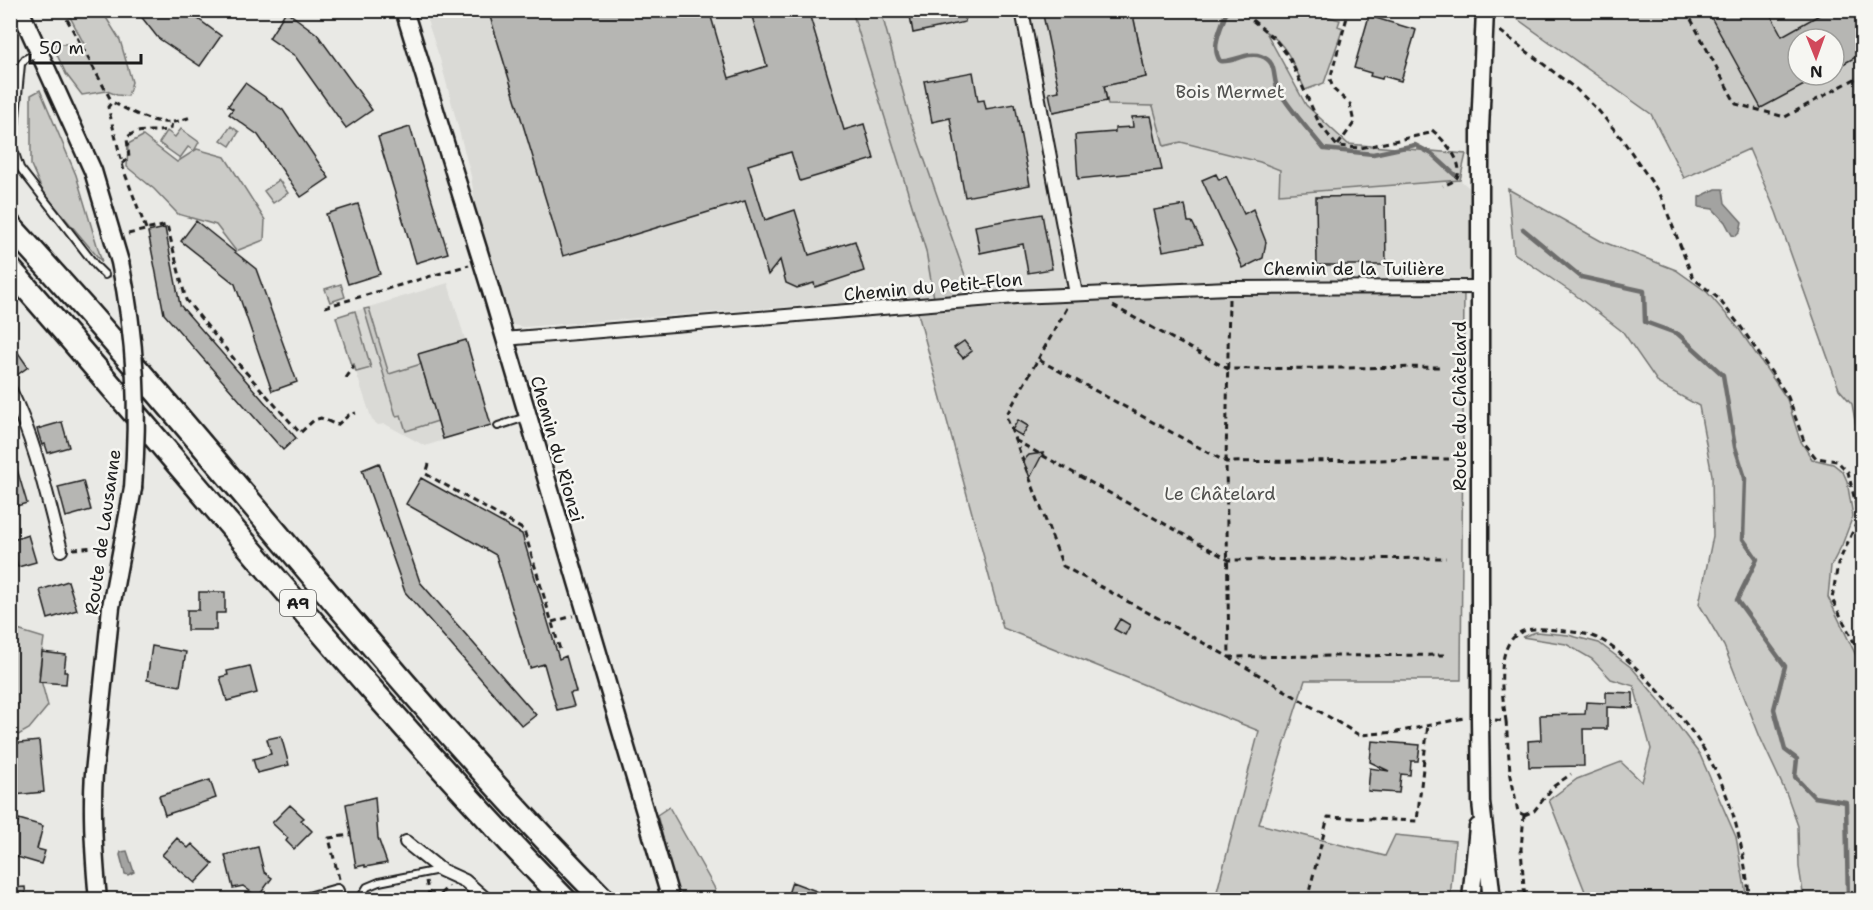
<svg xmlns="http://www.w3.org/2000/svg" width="1873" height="910" font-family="'Shantell Sans',sans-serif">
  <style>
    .built { fill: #dadad6 }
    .green { fill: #cbcbc7; stroke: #747472; stroke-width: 1.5; fill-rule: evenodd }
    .water { fill: #a3a3a1; stroke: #6d6d6c; stroke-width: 1.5 }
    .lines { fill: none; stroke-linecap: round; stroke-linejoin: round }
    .stream { stroke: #6d6d6c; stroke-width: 4.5 }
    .building { fill: #b6b6b3; stroke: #1c1c1c; stroke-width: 1.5 }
    .lane-casing { stroke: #1c1c1c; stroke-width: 10 }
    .street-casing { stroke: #1c1c1c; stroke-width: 16 }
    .secondary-casing { stroke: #1c1c1c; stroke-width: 21 }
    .highway-casing { stroke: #1c1c1c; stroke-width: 27 }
    .path { stroke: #1c1c1c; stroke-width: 3; stroke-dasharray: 6 4.5; stroke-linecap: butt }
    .lane { stroke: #f6f6f2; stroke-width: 6 }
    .street { stroke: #f6f6f2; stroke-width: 12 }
    .secondary { stroke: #f6f6f2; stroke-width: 16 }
    .highway { stroke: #f6f6f2; stroke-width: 22 }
    .secondary-bridge-casing { stroke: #1c1c1c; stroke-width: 21; stroke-linecap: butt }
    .secondary-bridge { stroke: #f6f6f2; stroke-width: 16 }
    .labels { text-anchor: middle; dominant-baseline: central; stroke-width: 5; stroke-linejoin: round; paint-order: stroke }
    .shield { fill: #f6f6f2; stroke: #5d5d5c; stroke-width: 1.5 }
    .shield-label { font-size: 16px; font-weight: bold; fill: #1c1c1c }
    .park-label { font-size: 18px; fill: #51514f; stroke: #f6f6f2 }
    .street-label { font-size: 18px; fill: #1c1c1c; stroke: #f6f6f2 }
  </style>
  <rect width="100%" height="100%" fill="#e9e9e5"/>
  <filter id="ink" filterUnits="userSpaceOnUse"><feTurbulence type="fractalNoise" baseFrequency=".0167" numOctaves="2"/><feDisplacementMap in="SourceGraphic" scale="12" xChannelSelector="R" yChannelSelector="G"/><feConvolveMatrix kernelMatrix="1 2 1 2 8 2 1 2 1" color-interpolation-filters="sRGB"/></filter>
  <g filter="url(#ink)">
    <!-- built -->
    <path class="built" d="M424,11H852L926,251L935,304L838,303L523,327L513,325L503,315L480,238L471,176L440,59Z
      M881,11H1151L1260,162L1280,170V194L1460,180L1480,197V287L973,301L910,118Z
      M448,283L491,425L425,446L385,424L378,425L372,420L356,372L351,365L336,317Z"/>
    <!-- green -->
    <path class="green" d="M67,11H102L120,40L132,82L128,96L117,95L107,91L82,95L66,74L52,44H84Z
      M852,11H881L910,118L974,301L1464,287L1461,680H1305L1259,824L1385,856L1395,835L1455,841L1450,899H1215L1259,731L1003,628L916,306L935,304L926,251Z
      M1132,11H1308L1340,20L1338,26L1343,28L1324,83L1305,90C1296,69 1287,43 1266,32L1306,105L1348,144L1466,154L1460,180L1279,194L1280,170L1260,162L1181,142L1164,146L1153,106L1108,105L1104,86L1146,77Z
      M1506,11H1862V459L1852,404L1839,389L1776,212L1749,149L1684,178L1651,114ZM1798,39H1834V75H1798Z
      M40,90L76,175L102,262L43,192L31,165V95Z
      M231,126L239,132L230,146L221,140Z
      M181,129L199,142L194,151L188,147L180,158L159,143L167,131L175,137Z
      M143,136L177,162L197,149L225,157L265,220L264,240L236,251L216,225L178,214L154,189L127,167L128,144Z
      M279,180L288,193L273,203L264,191Z
      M1508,189L1601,241L1676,270L1707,292L1739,329L1787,399L1800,440L1812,459L1833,464L1843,472L1847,481L1853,516L1842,545L1831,566L1828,597L1862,668V899H1804L1799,867L1798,826L1787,795L1760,737L1724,646L1699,604L1713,536L1712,475L1699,406L1659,384L1623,332L1574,294L1514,253Z
      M341,284L345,297L330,302L325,289Z
      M369,308L389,374L421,364L438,421L406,431L401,415L396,416L364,309Z
      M355,311L371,368L356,372L354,364L351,365L336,317Z
      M11,628L44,638L39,673L48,706L29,729L11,739Z
      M1536,632L1568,635L1599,643L1632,668L1659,700L1700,755L1736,837L1747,899H1588L1549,800L1577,779L1621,762L1642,782L1651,749L1634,686L1611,679L1592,659L1566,644L1522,637Z
      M669,807L714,887L718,899H679L657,815Z"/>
    <!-- water -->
    <path class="water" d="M1716,189H1723L1725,203L1742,222L1740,232L1736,236L1732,235L1725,222L1713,209L1699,207V197Z
      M127,851L134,872L128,875L125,874L120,855L121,852Z"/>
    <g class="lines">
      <!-- stream -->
      <path class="stream" d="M1227,10C1222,27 1210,46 1220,61C1234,63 1247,51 1261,56C1279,62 1271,79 1279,91C1291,111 1309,130 1324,149L1373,154L1415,145L1432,154L1455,175
        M1523,229L1581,277L1644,291L1645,322L1678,334L1723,375L1735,447L1745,478L1743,539L1757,559L1737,600L1785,666L1774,709L1785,750L1797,759L1795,777L1814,797L1846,802L1848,900"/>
    </g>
    <!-- building -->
    <path class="building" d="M136,10H186L221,36L200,66L158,38Z
      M488,10H709L729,78L767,66L750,10H808L844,130L864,124L874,159L800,181L791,152L748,165L765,220L795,210L809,255L855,241L864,271L815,287L814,283L797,288L786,283L780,260L768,275L745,201L563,256Z
      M909,10H963L965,22L913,33Z
      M1042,10H1132L1146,77L1104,86L1107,101L1053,112L1049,93L1059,91Z
      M1707,10H1768L1782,36L1828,10H1863V53L1834,69V39H1798V75H1823L1761,108Z
      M286,11L317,34L372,110L346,128L295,56L269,38Z
      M1369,16L1416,30L1401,81L1383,76L1382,79L1370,76L1371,73L1354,68Z
      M973,72L978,101L984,100L986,109L1015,104L1030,185L965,197L950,118L932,122L924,81Z
      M245,83L283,110L329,178L301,197L258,135L229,114L233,109L228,106Z
      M1151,116L1162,170L1078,179L1075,135L1115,132V128L1133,127L1132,117Z
      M410,127L448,253L416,263L378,137Z
      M1216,174L1219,180L1226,176L1244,214L1253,209L1266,242L1263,258L1243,268L1202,180Z
      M1385,196L1386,265H1317L1316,197Z
      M358,204L380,274L348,284L326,214Z
      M1185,205L1188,222H1192L1203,244L1163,251L1154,210Z
      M1042,214L1052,269L1028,273L1023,244L980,253L975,226Z
      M196,221L256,269L297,382L272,391L235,284L181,241Z
      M165,228L180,305L296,438L283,450L164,314L148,232Z
      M466,340L491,425L443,439L418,354Z
      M10,341L28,367L10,380Z
      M964,341L972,351L963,358L954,348Z
      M1018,420L1028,426L1022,436L1012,430Z
      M62,422L69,447L48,453L45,444L42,445L37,429Z
      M1043,453L1030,478L1024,462L1026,458L1029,455Z
      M14,459L27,503L10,508V460Z
      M379,463L420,582L536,715L522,726L405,592L362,470Z
      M421,478L522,534L559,659L566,656L576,692L570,693L574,706L557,710L544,664L530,668L496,555L406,504Z
      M83,481L91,510L66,517L58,487Z
      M28,535L36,562L18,567L10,541Z
      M68,581L77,610L48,619L40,590Z
      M199,592H225V613H216V630H187V610H199Z
      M1120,619L1130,625L1125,635L1114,629Z
      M152,646L186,652L180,686L147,680Z
      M42,652L66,655L64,672H67L66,684L39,682Z
      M250,666L257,693L227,701L220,677L228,675L227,671Z
      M1606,692L1633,693V708L1607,707V729H1583L1584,766L1529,767L1528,741L1541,740L1540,715L1585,714L1586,702L1606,703Z
      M281,736L289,765L257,773L253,759L271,754L267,739Z
      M39,741L44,792L14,795L10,744Z
      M1372,741L1420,745L1418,761H1411L1410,775L1401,774L1399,793L1368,791L1370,768L1389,771L1370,762Z
      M210,780L216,798L165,815L159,796Z
      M375,797L378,838L387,863L365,867V865L356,867L346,804Z
      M290,805L304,818L301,820L312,831L294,849L286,841L288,838L272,823Z
      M19,819L43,826L37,849L45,851L41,864L10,855V848Z
      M177,838L188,848L192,844L213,864L195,883L162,855Z
      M258,847L264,872L272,878L258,897L243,886L233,888L225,855Z
      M792,882L835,898L834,900H786Z
      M25,887L26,900H10V888Z"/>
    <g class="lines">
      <defs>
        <path id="lane" d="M39,52L25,59L21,64L13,147L20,168L96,266L105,275
          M498,426L526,417
          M359,900L367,887L379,882L439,870"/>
        <path id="street" d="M1022,10L1076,294
          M504,339L1016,297L1229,288L1480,287
          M10,390C35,440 47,496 61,550
          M406,842L441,870L465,881L487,900
          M305,900L337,891L338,900"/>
        <path id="secondary" d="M20,10L93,171L120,262
          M404,10L491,291L671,900
          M1485,10L1480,130V718L1481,802L1492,900
          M98,900C94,857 91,815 94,773L111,607L133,488
          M1471,900L1478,827"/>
        <path id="highway" d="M10,226C213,446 393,687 604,900
          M10,269C195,480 370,699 565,900"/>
      </defs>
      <!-- lane casing -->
      <use href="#lane" class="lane-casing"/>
      <!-- street casing -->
      <use href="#street" class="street-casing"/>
      <!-- secondary casing -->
      <use href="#secondary" class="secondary-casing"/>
      <!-- highway casing -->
      <use href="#highway" class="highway-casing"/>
      <!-- path -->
      <path class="path" d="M62,10L112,102
        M1251,10L1252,20L1274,38L1289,57L1319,123L1337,146L1361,148L1435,132
        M1686,10L1736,104L1785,117L1862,75
        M1500,31L1576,89L1598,110L1622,139L1660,194L1693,278L1718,298L1741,327L1788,397L1805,444L1816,458L1837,461L1848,472L1857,509V522L1838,564L1832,599L1862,658
        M1432,130C1443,139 1467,164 1456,179C1453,182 1447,184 1443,186
        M1338,145L1354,123L1350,104L1333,89L1330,79L1349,10
        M122,164L129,158L127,138C137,126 157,135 171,128L172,122
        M146,229L124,171L108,107L112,102C130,111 151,124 172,122C178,122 185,119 191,117
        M128,234L167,225L186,300L234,359L300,433L314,420L321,418L337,425L349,415L356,413
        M1229,299L1226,462L1229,657L1446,655
        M1113,306L1228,369L1443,367
        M325,307L469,265
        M1067,308L1006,416L1063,566L1229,657L1359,735L1397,732L1464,718
        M1039,360L1226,462L1449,459
        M346,378L353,368L352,365
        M1015,440L1229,560L1446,558
        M429,464L426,474L524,530L561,653
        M73,549L108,546
        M552,622L573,616
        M1495,720L1506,721C1502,693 1491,631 1534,629C1542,628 1550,630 1557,630C1574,632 1590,633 1605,642C1638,665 1679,711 1701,745C1733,795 1742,842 1750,900
        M1506,721L1510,771L1518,812L1524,815
        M1524,815L1521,849L1525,900
        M1524,815L1534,811L1554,786L1571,774
        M339,879L329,838L351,835
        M426,881L430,900
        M432,900L437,898L448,886
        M1307,900L1328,817L1417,821L1428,724"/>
      <!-- lane -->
      <use href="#lane" class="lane"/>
      <!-- street -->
      <use href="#street" class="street"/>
      <!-- secondary -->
      <use href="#secondary" class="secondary"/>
      <!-- highway -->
      <use href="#highway" class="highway"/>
      <defs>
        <path id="secondary-bridge" d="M120,262C136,339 139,410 133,488"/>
      </defs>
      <!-- secondary-bridge casing -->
      <use href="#secondary-bridge" class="secondary-bridge-casing"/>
      <!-- secondary-bridge -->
      <use href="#secondary-bridge" class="secondary-bridge"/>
    </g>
  </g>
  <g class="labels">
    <!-- shield labels -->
    <rect class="shield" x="280" y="590" width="36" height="26" rx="4.5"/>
    <g class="shield-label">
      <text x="298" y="603">A9</text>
    </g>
    <!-- park labels -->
    <g class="park-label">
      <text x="1230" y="92">Bois Mermet</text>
      <text x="1220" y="494">Le Châtelard</text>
    </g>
    <!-- street labels -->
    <g class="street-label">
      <text x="1354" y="269">Chemin de la Tuilière</text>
      <text transform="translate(933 287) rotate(-5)">Chemin du Petit-Flon</text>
      <text transform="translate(1460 406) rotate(-90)">Route du Châtelard</text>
      <text transform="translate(557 449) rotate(74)">Chemin du Rionzi</text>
      <text transform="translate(103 532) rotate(-82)">Route de Lausanne</text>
    </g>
  </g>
  <!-- margin -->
  <rect width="1873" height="910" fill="none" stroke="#f6f6f2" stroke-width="36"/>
  <rect x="18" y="18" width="1837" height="874" fill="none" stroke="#1c1c1c" stroke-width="2" filter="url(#ink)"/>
  <!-- north arrow -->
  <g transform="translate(1816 57) rotate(179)"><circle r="28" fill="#f6f6f2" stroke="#9f9f9c" stroke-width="1.5"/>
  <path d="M0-4.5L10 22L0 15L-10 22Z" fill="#d1495b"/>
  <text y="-9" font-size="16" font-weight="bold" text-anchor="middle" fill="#1c1c1c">N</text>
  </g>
  <!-- scale -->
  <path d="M30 54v9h111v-9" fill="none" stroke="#1c1c1c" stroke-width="3"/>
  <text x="39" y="54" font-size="18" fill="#1c1c1c" stroke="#f6f6f2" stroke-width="4.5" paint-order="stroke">50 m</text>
</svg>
